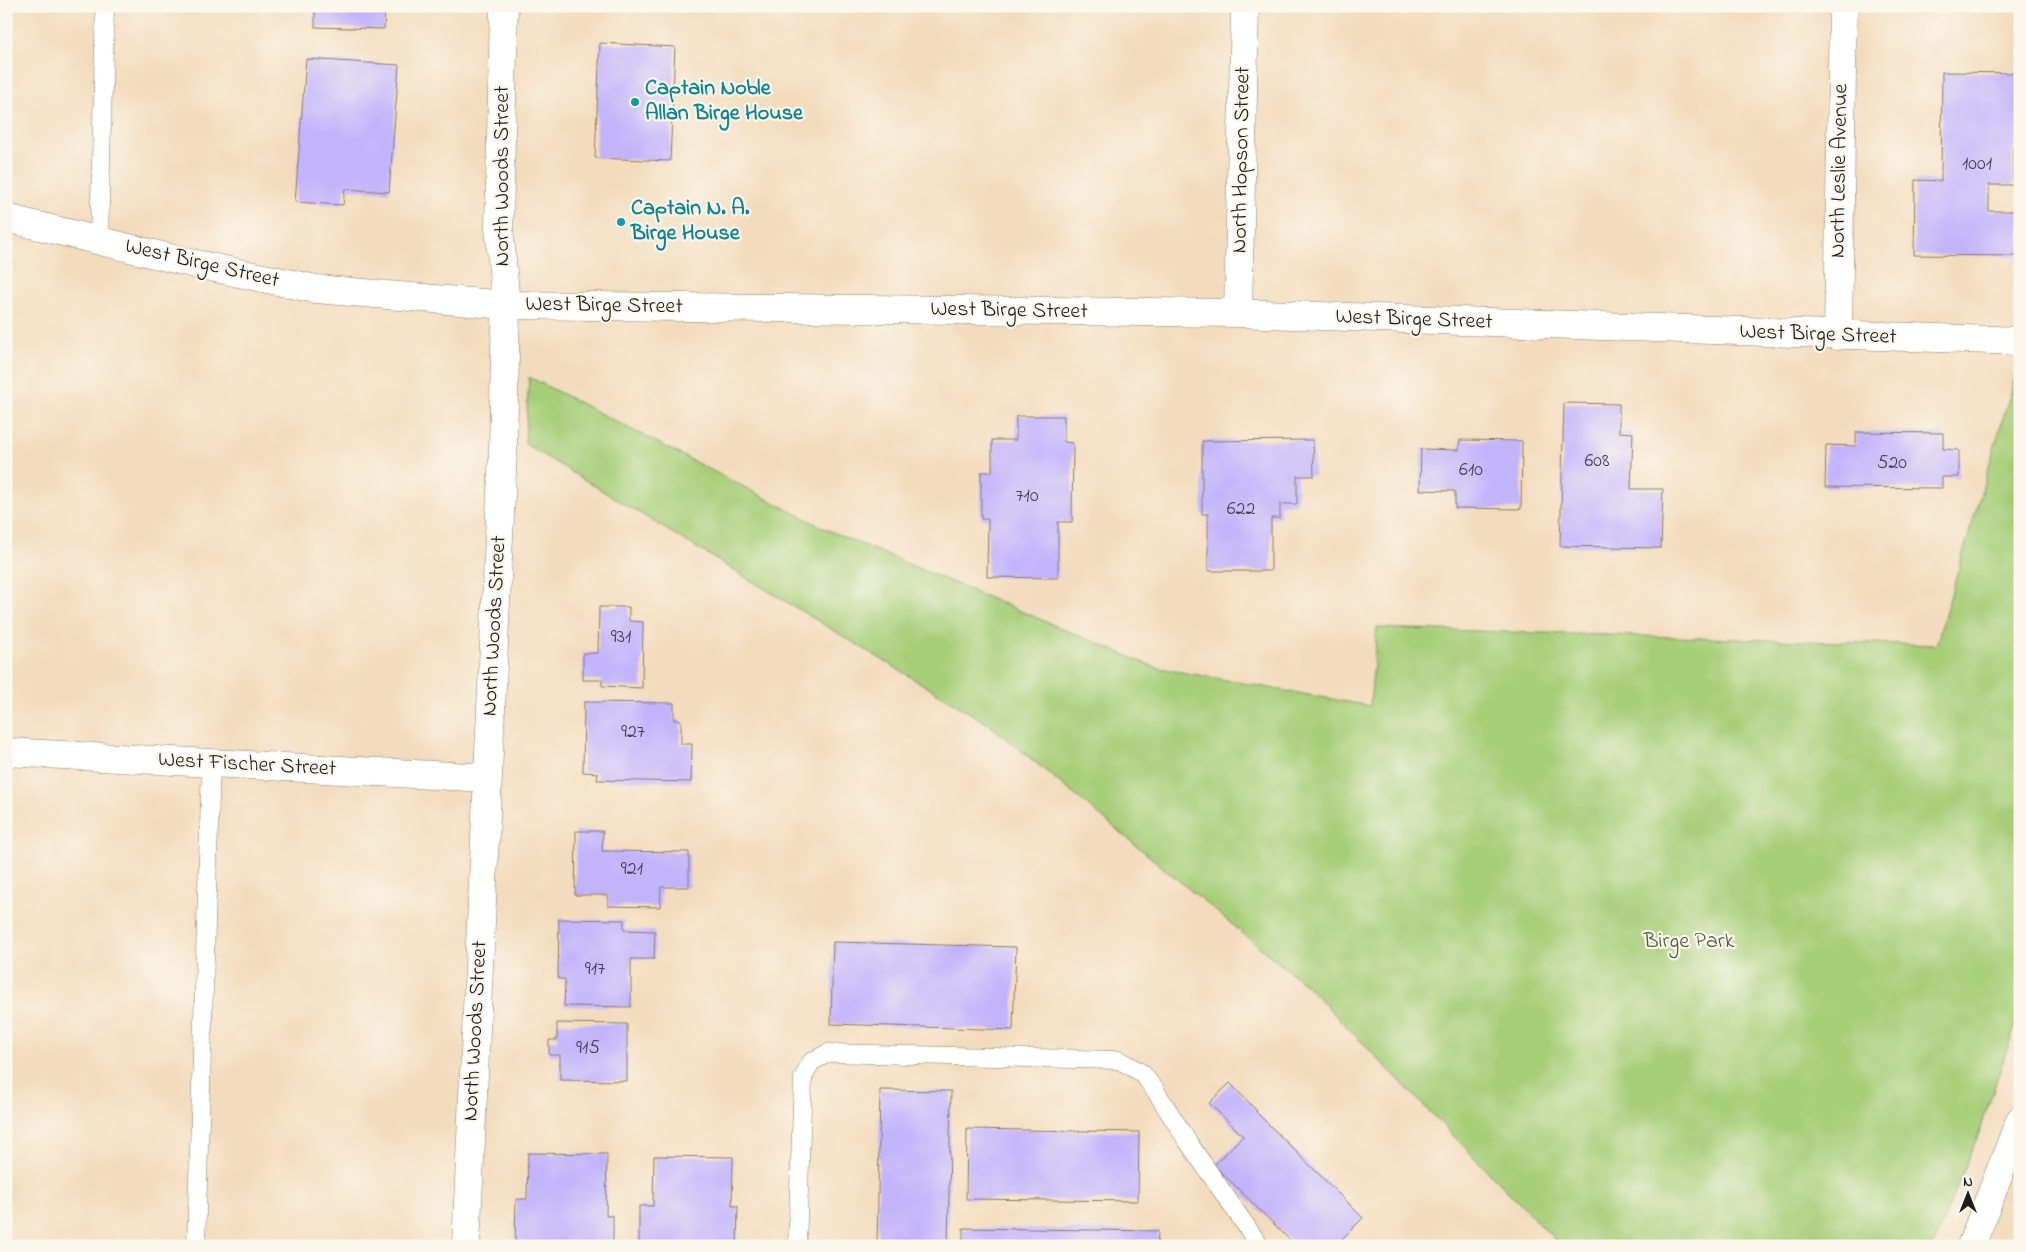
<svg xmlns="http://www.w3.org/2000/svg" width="2026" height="1252" font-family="'Indie Flower',sans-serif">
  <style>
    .green { fill: #a6cd77; stroke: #61744a }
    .building { fill: #c2b4fb }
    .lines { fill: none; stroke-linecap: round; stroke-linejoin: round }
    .service-casing { stroke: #887c6c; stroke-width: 19 }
    .minor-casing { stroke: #887c6c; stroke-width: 29 }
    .secondary-casing { stroke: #887c6c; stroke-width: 29 }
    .service { stroke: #fff; stroke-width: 18 }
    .minor { stroke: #fff; stroke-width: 28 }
    .secondary { stroke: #fff; stroke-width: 28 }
    .culture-dot { fill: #0f9aa8; stroke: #fbf7ec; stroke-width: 2 }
    .labels { text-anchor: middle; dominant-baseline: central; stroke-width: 4.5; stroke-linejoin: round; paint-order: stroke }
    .number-label { font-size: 20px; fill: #464254 }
    .culture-label { font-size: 22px; font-weight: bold; fill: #0d838f; stroke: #fbf7ec; text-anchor: start }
    .street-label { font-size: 22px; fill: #1c1c1c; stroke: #fbf7ec }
    .park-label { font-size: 22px; fill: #4c5a3c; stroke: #fbf7ec }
  </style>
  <rect width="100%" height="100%" fill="#fbf7ec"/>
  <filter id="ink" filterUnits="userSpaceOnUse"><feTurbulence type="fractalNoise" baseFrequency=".02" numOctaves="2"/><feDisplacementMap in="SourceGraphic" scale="10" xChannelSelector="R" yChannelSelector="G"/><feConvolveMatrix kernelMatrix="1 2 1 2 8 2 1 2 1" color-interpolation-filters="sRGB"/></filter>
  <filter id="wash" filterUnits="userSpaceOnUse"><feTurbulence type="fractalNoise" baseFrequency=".0096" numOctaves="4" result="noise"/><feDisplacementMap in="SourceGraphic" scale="20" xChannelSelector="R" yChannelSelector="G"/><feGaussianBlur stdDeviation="1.12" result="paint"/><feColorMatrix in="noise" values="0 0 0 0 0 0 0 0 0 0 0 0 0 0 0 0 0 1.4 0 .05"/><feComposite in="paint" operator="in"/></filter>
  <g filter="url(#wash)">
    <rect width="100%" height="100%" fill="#f3dcbd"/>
    <!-- green -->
    <path class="green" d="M2020,361V1011L1980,1130L1933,1246H1561L1308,987L990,725L525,444L529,377L832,532L1154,667L1370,706L1377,628L1936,645Z"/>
    <g id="blocks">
      <!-- building -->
      <path class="building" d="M315,6H385L384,29L315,27Z
        M600,43L675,47L670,161L595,158Z
        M306,59L399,65L389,192L345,189L343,205L295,202Z
        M1942,72L2020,73V148H2013V185H1989V211H2020V256L1914,255L1915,180L1941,181Z
        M1564,403L1619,404V432L1633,433L1631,489H1663L1661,548L1560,546Z
        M1016,416H1064V442L1073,443L1072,522H1058V578L987,577L988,519H981V472H992V440H1016Z
        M1856,432L1943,433V449L1959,450V477H1942V488L1825,487L1826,445L1856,446Z
        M1313,440L1314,476H1297V504H1280V518H1271V571H1208V514H1202V441Z
        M1460,440L1522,441L1521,509L1455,508V491L1420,490L1421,449L1459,450Z
        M599,607H629V621L643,622L642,688L602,686V680H583V653H598Z
        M584,702L674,703V720H681V744H692L691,782L597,780L598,773L583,772Z
        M576,831H603L602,851L689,852V887H661L660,907L608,906V895H575Z
        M559,919L624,920V930L655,931L654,959H631V1007L564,1006L565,979H558Z
        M833,942L1016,947L1013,1030L831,1024Z
        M557,1023L627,1024V1081L560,1080V1055H549V1040H557Z
        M1230,1083L1257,1111L1256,1112L1363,1218L1335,1246H1296L1214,1165L1243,1136L1209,1103Z
        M880,1090L951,1091L948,1246H877Z
        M967,1129L1139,1132L1138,1201L966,1199Z
        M528,1153L607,1154L606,1216H613V1246H538V1242H515L516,1199H527Z
        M654,1156L733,1157L732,1206H738L737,1246H639V1206H653Z
        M963,1228L1158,1231L1157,1246H963Z"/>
    </g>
  </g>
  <g filter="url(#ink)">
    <use href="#blocks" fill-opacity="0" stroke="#887c6c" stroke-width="1"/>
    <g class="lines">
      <defs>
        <path id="service" d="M99,241L105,6
          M196,1246L211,763
          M797,1246L803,1078L811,1062L828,1053L1119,1060L1142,1073L1155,1090L1188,1142L1260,1246"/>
        <path id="minor" d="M6,218L191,263L316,289L506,305L1238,313L2020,341
          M1238,313L1245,6
          M1838,336L1843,6
          M6,752L488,778
          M466,1246L503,451L506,305L499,227L504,6"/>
        <path id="secondary" d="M1971,1246L2020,1120"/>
      </defs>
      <!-- service casing -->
      <use href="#service" class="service-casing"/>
      <!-- minor casing -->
      <use href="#minor" class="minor-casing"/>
      <!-- secondary casing -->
      <use href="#secondary" class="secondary-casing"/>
      <!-- service -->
      <use href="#service" class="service"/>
      <!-- minor -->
      <use href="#minor" class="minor"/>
      <!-- secondary -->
      <use href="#secondary" class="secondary"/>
    </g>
  </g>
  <!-- markers -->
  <g class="culture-dot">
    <circle cx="635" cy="102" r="5"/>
    <circle cx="621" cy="222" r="5"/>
  </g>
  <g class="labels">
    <!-- number labels -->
    <g class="number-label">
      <text x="1977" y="164">1001</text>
      <text x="1597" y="461">608</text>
      <text x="1892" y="463">520</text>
      <text x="1471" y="470">610</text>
      <text x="1027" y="496">710</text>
      <text x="1241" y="509">622</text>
      <text x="621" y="637">931</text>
      <text x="633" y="732">927</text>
      <text x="632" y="869">921</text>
      <text x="595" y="969">917</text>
      <text x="588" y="1048">915</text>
    </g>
    <!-- culture labels -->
    <g class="culture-label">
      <text x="645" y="89">Captain Noble<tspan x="645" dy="25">Allan Birge House</tspan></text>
      <text x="631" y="209">Captain N. A.<tspan x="631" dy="25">Birge House</tspan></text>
    </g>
    <!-- street labels -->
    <g class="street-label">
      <text transform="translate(1242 160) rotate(-89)">North Hopson Street</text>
      <text transform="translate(1840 171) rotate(-89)">North Leslie Avenue</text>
      <text transform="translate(503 176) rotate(-90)">North Woods Street</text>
      <text transform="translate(202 264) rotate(13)">West Birge Street</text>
      <text transform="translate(604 306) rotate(1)">West Birge Street</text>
      <text transform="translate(1009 311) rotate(1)">West Birge Street</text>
      <text transform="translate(1414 320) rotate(2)">West Birge Street</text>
      <text transform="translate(1818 335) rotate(2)">West Birge Street</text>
      <text transform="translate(495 626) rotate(-87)">North Woods Street</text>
      <text transform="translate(247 765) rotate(3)">West Fischer Street</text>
      <text transform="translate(476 1031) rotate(-87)">North Woods Street</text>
    </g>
    <!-- park labels -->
    <g class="park-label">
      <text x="1689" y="942">Birge Park</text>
    </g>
  </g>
  <!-- margin -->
  <rect width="2026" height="1252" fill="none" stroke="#fbf7ec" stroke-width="25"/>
  <!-- north arrow -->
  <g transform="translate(1968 1194)" stroke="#fbf7ec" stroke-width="4" paint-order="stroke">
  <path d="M0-4L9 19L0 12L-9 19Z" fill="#1c1c1c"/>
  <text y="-8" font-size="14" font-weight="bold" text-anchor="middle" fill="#1c1c1c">N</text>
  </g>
</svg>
